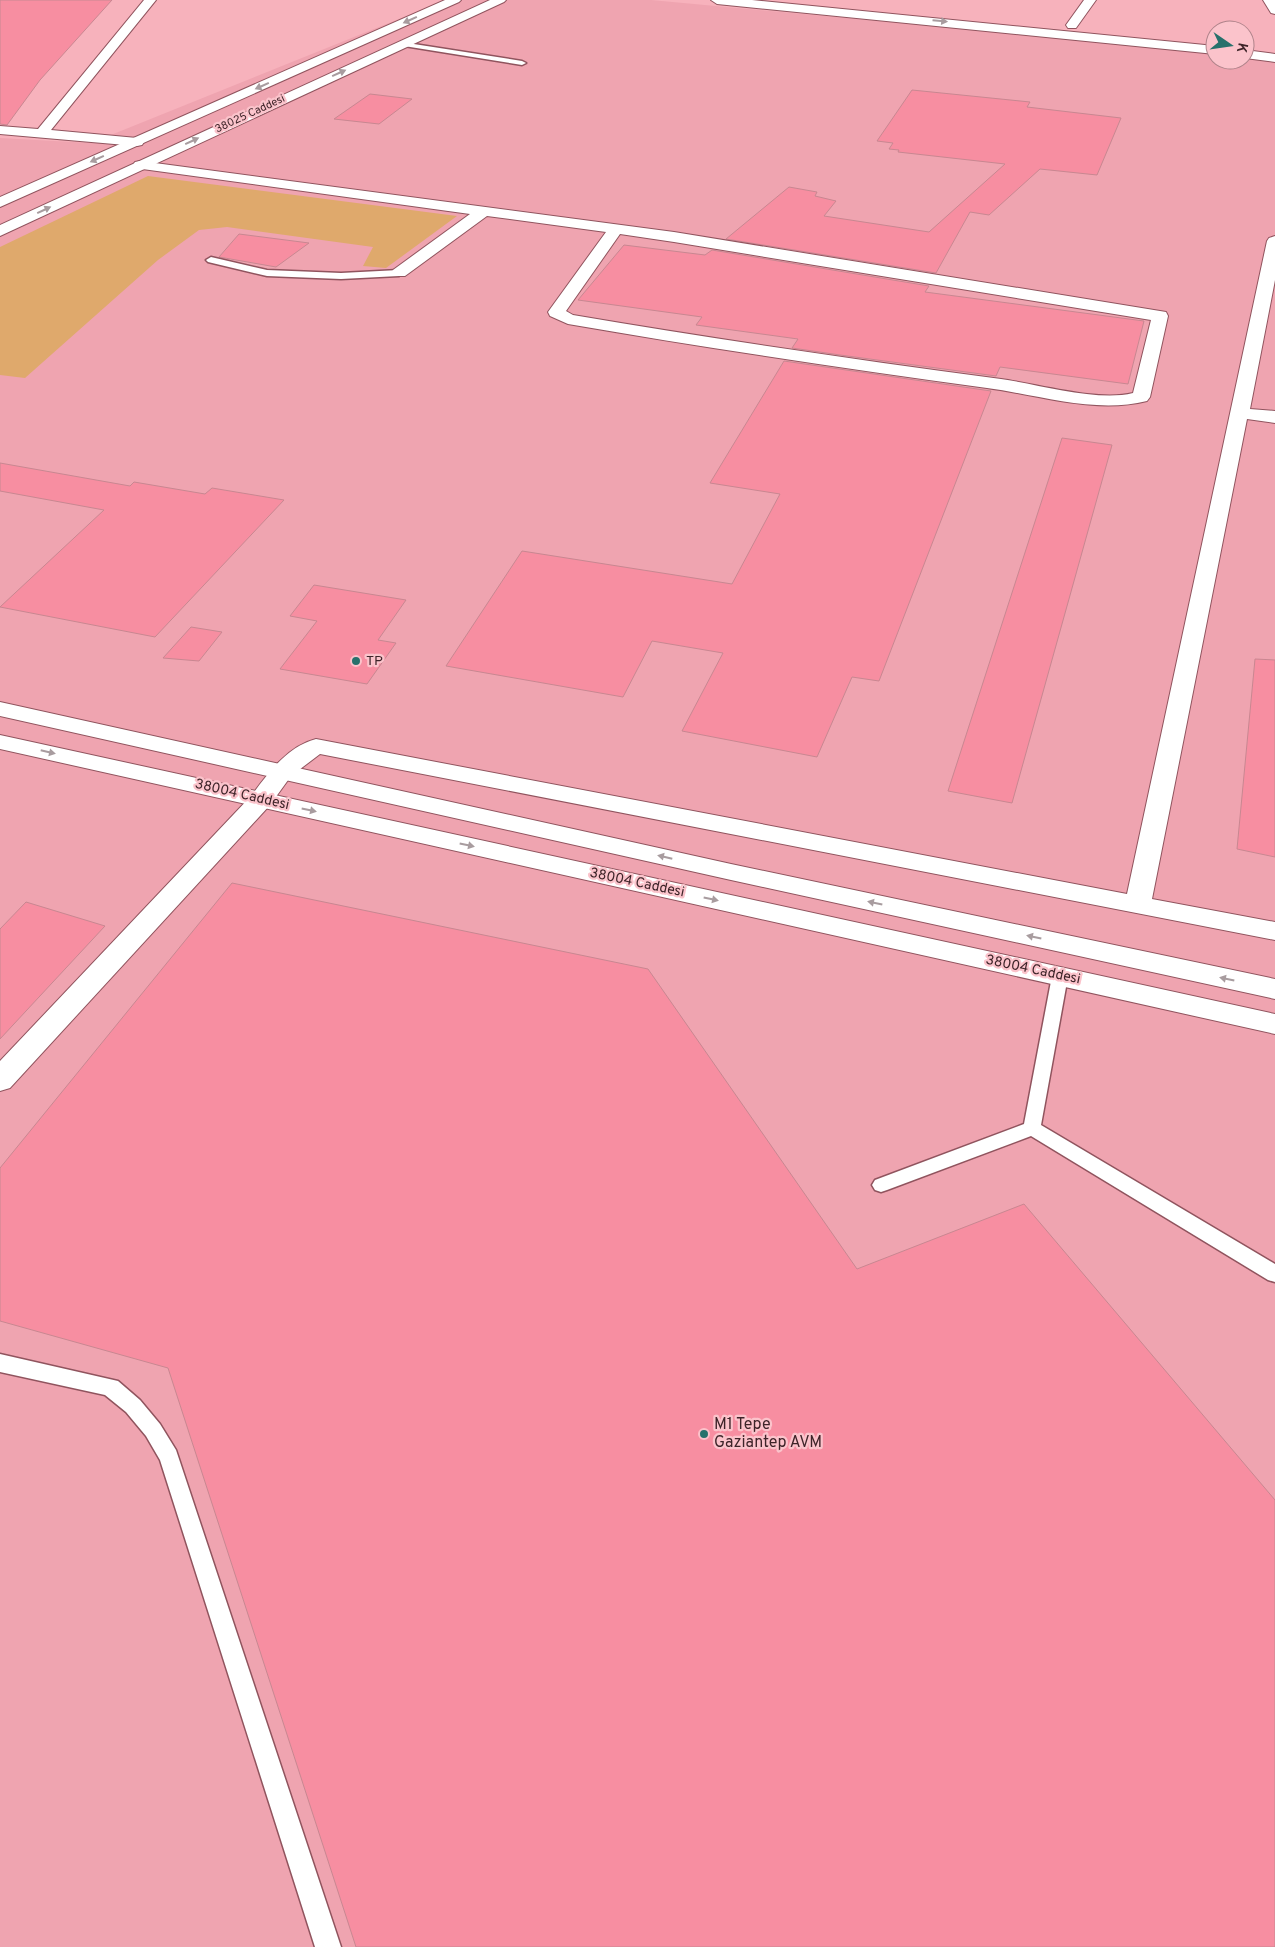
<svg xmlns="http://www.w3.org/2000/svg" width="1275" height="1947" font-family="Overpass,sans-serif">
  <style>
    .built { fill: #efa4b0 }
    .green { fill: #dfa96c }
    .building { fill: #f78ea1; stroke: #c88791 }
    .lines { fill: none; stroke-linecap: round; stroke-linejoin: round }
    .lane-casing { stroke: #90545e; stroke-width: 3 }
    .street-casing { stroke: #90545e; stroke-width: 2 }
    .secondary-casing { stroke: #90545e; stroke-width: 2 }
    .lane { fill: #fff; fill-rule: evenodd }
    .street { fill: #fff; fill-rule: evenodd }
    .secondary { fill: #fff; fill-rule: evenodd }
    .oneway { fill: #a89c9f }
    .poi-dot { fill: #27716c; stroke: #fbc3cb; stroke-width: 2 }
    .labels { text-anchor: middle; dominant-baseline: central; stroke-width: 4.5; stroke-linejoin: round; paint-order: stroke }
    .far-street-label { font-size: 11px; fill: #3e2429; stroke: #fbc3cb }
    .poi-label { font-size: 14px; fill: #3e2429; stroke: #fbc3cb; text-anchor: start }
    .street-label { font-size: 14px; fill: #3e2429; stroke: #fbc3cb }
    .near-poi-label { font-size: 16px; fill: #3e2429; stroke: #fbc3cb; text-anchor: start }
  </style>
  <rect width="100%" height="100%" fill="#f7b2bc"/>
  <!-- built -->
  <path class="built" d="M446,0H651L1215,52V60H1245V54L1275,57V1947H0V138L91,143Z"/>
  <!-- green -->
  <path class="green" d="M148,176L457,216L386,268L363,266L373,247L227,227L199,230L158,260L25,378L0,375V247Z"/>
  <!-- building -->
  <path class="building" d="M0,0H112L40,80L7,125L0,124Z
    M912,90L1030,102L1027,107L1121,118L1097,175L1040,169L989,215L970,212L936,273L726,239L789,187L817,192L815,196L836,201L824,216L929,232L1005,164L898,152L899,150L889,149L893,143L877,141Z
    M370,94L412,99L379,124L334,119Z
    M239,234L309,243L276,267L219,257Z
    M624,245L705,255L712,250L929,286L925,292L1144,321L1128,384L1000,367L996,376L840,355L792,348L798,339L696,325L702,317L578,300Z
    M784,361L991,391L879,681L852,677L817,757L682,731L723,653L652,641L623,697L446,666L522,551L732,584L780,494L710,483Z
    M1062,438L1112,445L1012,803L948,791Z
    M0,463L130,486L134,482L205,494L212,488L284,500L155,637L0,607L104,510L0,491Z
    M314,585L406,600L378,640L396,643L367,684L280,669L317,621L290,616Z
    M191,627L222,632L199,661L163,658Z
    M1255,659L1275,660V857L1237,849Z
    M232,883L648,969L857,1269L1024,1204L1275,1500V1947H356L168,1368L0,1321V1168Z
    M26,902L105,926L0,1039V929Z"/>
  <g class="lines">
    <defs>
      <path id="lane" d="M401,42L522,61L526,63L522,65L404,46L400,44Z
        M211,257L267,270L341,273L399,270L404,273L399,276L341,279L267,276L208,262L206,260Z
        M1060,970L1066,972L1068,976L1041,1125L1275,1264V1282L1268,1280L1031,1136L887,1190L881,1192L875,1190L872,1185L875,1180L1024,1124L1052,976L1054,972Z
        M0,1354L118,1381L140,1400L160,1424L176,1450L341,1947H315L160,1460L146,1436L126,1412L105,1395L0,1372Z"/>
      <path id="street" d="M144,0H156L51,130L137,138L144,142L142,145L137,146L0,134V126L38,129Z
        M711,0H752L1215,46V54L717,4Z
        M1084,0H1096L1076,28H1068L1066,25Z
        M1263,0H1275V14L1271,13Z
        M1245,50L1275,54V62L1245,58Z
        M140,161L674,232L1160,311L1166,312L1168,316L1150,397L1147,401C1095,414 1039,395 987,388C847,369 707,348 568,324L550,316L548,312L606,232L487,216L405,276H393L391,273L393,270L470,214L135,168L133,165L135,162ZM620,234L674,242L1151,320L1133,393C1097,402 1038,384 1001,379C858,360 715,339 573,315L566,311Z
        M1275,236V280L1250,409L1275,411V423L1247,419L1152,899L1275,922V940L320,754L291,776L270,805L10,1088L0,1091V1061L252,795C268,773 288,746 316,739L1127,894L1267,241L1269,238Z"/>
      <path id="secondary" d="M445,0H461L459,2L0,207V197Z
        M490,0H506L504,2L0,236V225Z
        M0,702L731,864L1275,979V999L731,880L0,716Z
        M0,735L1275,1014V1034L0,749Z"/>
    </defs>
    <!-- lane casing -->
    <use href="#lane" class="lane-casing"/>
    <!-- street casing -->
    <use href="#street" class="street-casing"/>
    <!-- secondary casing -->
    <use href="#secondary" class="secondary-casing"/>
    <!-- lane -->
    <use href="#lane" class="lane"/>
    <!-- street -->
    <use href="#street" class="street"/>
    <!-- secondary -->
    <use href="#secondary" class="secondary"/>
  </g>
  <!-- one-way arrows -->
  <defs><path id="oneway-solid" d="M-6-.8H1V-3.2L6.5 0L1 3.2V.8H-6Z" transform="scale(1.25)"/></defs>
  <g class="oneway">
    <use href="#oneway-solid" transform="translate(410 20) rotate(156)"/>
    <use href="#oneway-solid" transform="translate(940 21) rotate(5)"/>
    <use href="#oneway-solid" transform="translate(339 73) rotate(-24)"/>
    <use href="#oneway-solid" transform="translate(262 86) rotate(156)"/>
    <use href="#oneway-solid" transform="translate(192 141) rotate(-25)"/>
    <use href="#oneway-solid" transform="translate(97 159) rotate(156)"/>
    <use href="#oneway-solid" transform="translate(44 210) rotate(-25)"/>
    <use href="#oneway-solid" transform="translate(48 752) rotate(13)"/>
    <use href="#oneway-solid" transform="translate(309 810) rotate(12)"/>
    <use href="#oneway-solid" transform="translate(467 845) rotate(12)"/>
    <use href="#oneway-solid" transform="translate(665 857) rotate(-167)"/>
    <use href="#oneway-solid" transform="translate(711 899) rotate(12)"/>
    <use href="#oneway-solid" transform="translate(875 903) rotate(-168)"/>
    <use href="#oneway-solid" transform="translate(1034 937) rotate(-168)"/>
    <use href="#oneway-solid" transform="translate(1227 979) rotate(-168)"/>
  </g>
  <!-- markers -->
  <g class="poi-dot">
    <circle cx="356" cy="661" r="5"/>
    <circle cx="704" cy="1434" r="5"/>
  </g>
  <g class="labels">
    <!-- far-street labels -->
    <g class="far-street-label">
      <text transform="translate(250 114) rotate(-25)">38025 Caddesi</text>
    </g>
    <!-- poi labels -->
    <g class="poi-label">
      <text x="366" y="661">TP</text>
    </g>
    <!-- street labels -->
    <g class="street-label">
      <text transform="translate(242 795) rotate(13)">38004 Caddesi</text>
      <text transform="translate(637 883) rotate(12)">38004 Caddesi</text>
      <text transform="translate(1033 970) rotate(12)">38004 Caddesi</text>
    </g>
    <!-- near-poi labels -->
    <g class="near-poi-label">
      <text x="714" y="1425">M1 Tepe<tspan x="714" dy="18">Gaziantep AVM</tspan></text>
    </g>
  </g>
  <!-- north arrow -->
  <g transform="translate(1230 45) rotate(103)"><circle r="24" fill="#fbc3cb" stroke="#af838a"/>
  <path d="M0-4L9 19L0 12L-9 19Z" fill="#27716c"/>
  <text y="-8" font-size="14" font-weight="bold" text-anchor="middle" fill="#3e2429">K</text>
  </g>
</svg>
